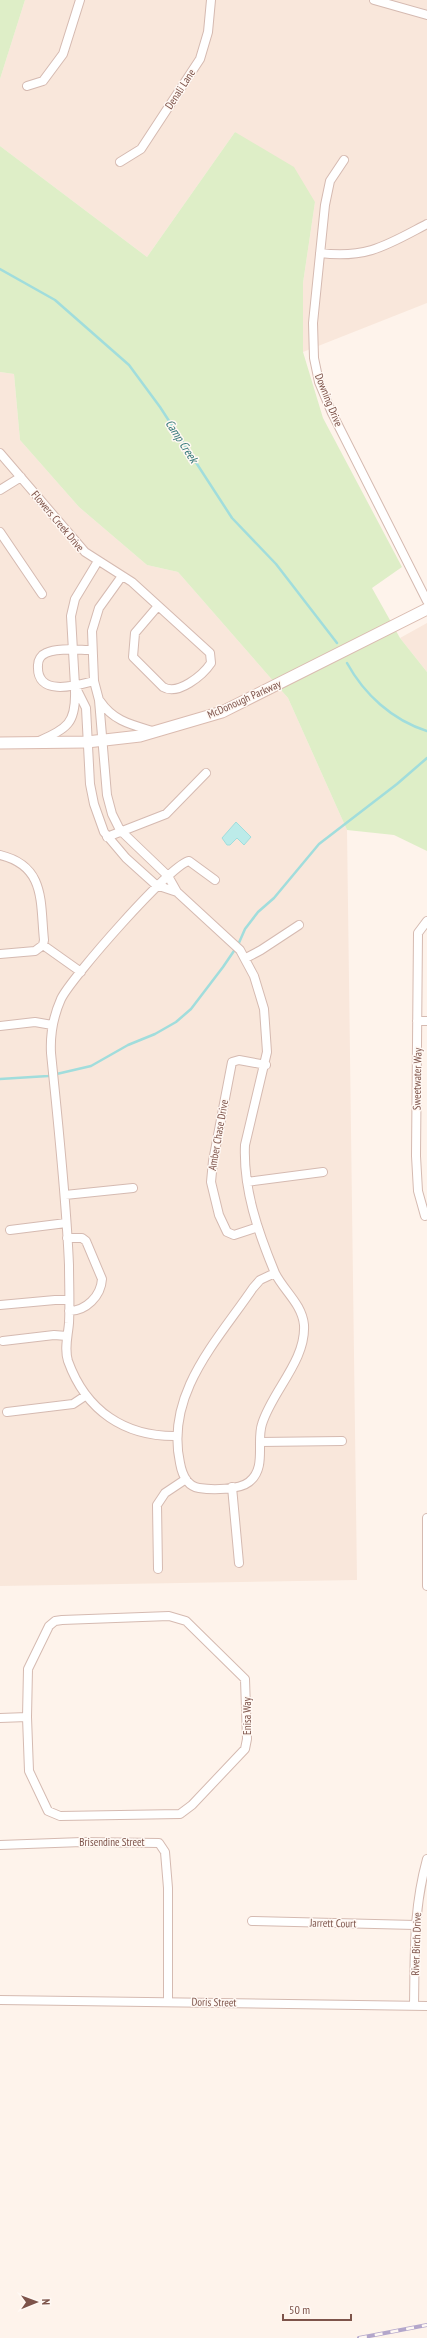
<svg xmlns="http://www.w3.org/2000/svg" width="427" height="2338" font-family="'PT Sans Narrow',sans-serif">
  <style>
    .residential { fill: #f9e7db }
    .green { fill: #deeec7 }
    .water { fill: #bcebe9; stroke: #a1dddc }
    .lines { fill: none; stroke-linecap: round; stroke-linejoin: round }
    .stream { stroke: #a1dddc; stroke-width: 2.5 }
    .street-casing { stroke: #d5bab1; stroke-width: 10 }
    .secondary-casing { stroke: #dabbb0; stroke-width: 13 }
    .street { stroke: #fff; stroke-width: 8 }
    .secondary { stroke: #fff; stroke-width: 11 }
    .rail-casing { stroke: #b3a6cb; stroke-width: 4 }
    .rail { stroke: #fff8f3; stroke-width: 2.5; stroke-dasharray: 8; stroke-linecap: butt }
    .labels { text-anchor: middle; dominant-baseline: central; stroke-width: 3; stroke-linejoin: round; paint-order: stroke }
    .street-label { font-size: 11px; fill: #7d534a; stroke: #fff8f3 }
    .water-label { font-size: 12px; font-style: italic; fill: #387b7b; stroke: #fff8f3 }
  </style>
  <rect width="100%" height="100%" fill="#fef3eb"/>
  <!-- residential -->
  <path class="residential" d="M25,0H427V303L303,352V283L315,202L235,132L147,257L0,146V79Z
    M0,372L14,374L20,440L79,507L147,565L178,572L288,698L347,830L357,1580L0,1586Z
    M427,623V672L400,638Z"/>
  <!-- green -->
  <path class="green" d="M0,0H25L0,79Z
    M235,132L294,167L315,202L303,283V352L323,418L402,567L372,588L400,638L427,672V851L394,835L347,830L288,698L178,572L147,565L79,507L20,440L14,374L0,372V146L147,257Z"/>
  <!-- water -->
  <path class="water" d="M236,822L251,837L244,845L237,838L230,845H227L222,838Z"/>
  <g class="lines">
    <!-- stream -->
    <path class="stream" d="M0,269L55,300L129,365L160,407L232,518L276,564L337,643
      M347,663C364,694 392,720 427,731
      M0,1079L48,1076L91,1066L128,1045L155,1034L176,1022L191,1009L223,967L238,945L245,929L258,912L274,898L319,844L397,784L427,758"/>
    <defs>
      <path id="street" d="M374,0L427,15
        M27,86L43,81L63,54L80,0
        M344,160L330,181L325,205L313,323L314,358L319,382L332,413L427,601
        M120,162L141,149L200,59L208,32L211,0
        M320,253C367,259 387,245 427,224
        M0,453L85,552L132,582L210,653L211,663C203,675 178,696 163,687L133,657L135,633L158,606
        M0,490L21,477
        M0,532L42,594
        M98,561L75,599L71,616L75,686L86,708L90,784L94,804L104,832L126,858L156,885L177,892
        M122,576L99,608L92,631L94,681L99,700L107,795L112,814L120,830L168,876L177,892L240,950L254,976L264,1009L267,1052L245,1145C243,1189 258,1232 275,1273L260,1280L253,1288C217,1341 165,1394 180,1463C182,1474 187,1486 199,1488C212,1490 239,1490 249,1482C267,1468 256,1442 262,1424C272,1391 306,1361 304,1325C302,1304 284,1291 275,1273
        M92,650C79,650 58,647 46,653C41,655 38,660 38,665C36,697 75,686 94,681
        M100,701C114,722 133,725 156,732
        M39,741C67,728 76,724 75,691
        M107,837L166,814L206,773
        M0,855C46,866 40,902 44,940L43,945L35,951L0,954
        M43,945L81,972
        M246,958L261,950L299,925
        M417,1021H427
        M0,1026L35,1022L52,1025
        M247,1182L323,1172
        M65,1195L133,1188
        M425,1216L418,1191L416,1156L418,933L427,921
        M258,1227L234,1235L227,1232L219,1215L211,1182L213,1161L232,1062L239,1060L266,1065
        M10,1230L66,1223
        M67,1238H82L86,1241L102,1279C101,1296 86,1311 69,1311
        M0,1305L55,1300H69
        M3,1341L54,1335L67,1336
        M7,1412L73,1404L85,1396
        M177,1436C125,1437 86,1411 68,1361C64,1348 68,1336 69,1323C70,1303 69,1284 69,1265C66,1194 58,1123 51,1053C50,1034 53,1017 61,999C71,978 171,864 189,861L215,880
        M260,1442L342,1441
        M232,1487L239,1563
        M427,1518V1586
        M158,1569L157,1505L165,1493L186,1479
        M169,1616L186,1621L245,1679L247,1739L245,1749L192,1805L180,1814L60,1816L48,1811L29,1771L27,1717L28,1669L49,1626L55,1621L62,1620Z
        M0,1718L27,1717
        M0,1845L82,1842L159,1843L165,1852L168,1888V2001
        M252,1921L415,1925
        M0,2000L427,2006
        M414,2005C415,1953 413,1910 427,1859"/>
      <path id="secondary" d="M0,743L87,742L140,736L222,712L427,609"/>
    </defs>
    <!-- street casing -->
    <use href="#street" class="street-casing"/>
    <!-- secondary casing -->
    <use href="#secondary" class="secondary-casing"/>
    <!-- street -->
    <use href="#street" class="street"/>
    <!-- secondary -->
    <use href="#secondary" class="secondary"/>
    <defs>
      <path id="rail" d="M359,2338L427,2325"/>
    </defs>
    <!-- rail casing -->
    <use href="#rail" class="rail-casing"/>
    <!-- rail -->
    <use href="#rail" class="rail"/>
  </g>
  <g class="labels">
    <!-- street labels -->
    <g class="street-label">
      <text transform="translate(180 89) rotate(-57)">Denali Lane</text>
      <text transform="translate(329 400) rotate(68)">Downing Drive</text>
      <text transform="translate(58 521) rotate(50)">Flowers Creek Drive</text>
      <text transform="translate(244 699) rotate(-24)">McDonough Parkway</text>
      <text transform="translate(417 1079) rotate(-89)">Sweetwater Way</text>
      <text transform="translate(218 1135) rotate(-80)">Amber Chase Drive</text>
      <text transform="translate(247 1716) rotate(-90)">Enisa Way</text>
      <text x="112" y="1842">Brisendine Street</text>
      <text transform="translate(333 1923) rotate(1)">Jarrett Court</text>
      <text transform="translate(416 1944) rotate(-88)">River Birch Drive</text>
      <text transform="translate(214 2002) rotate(1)">Doris Street</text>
    </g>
    <!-- water labels -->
    <g class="water-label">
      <text transform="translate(182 441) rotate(57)">Camp Creek</text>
    </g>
  </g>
  <!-- north arrow -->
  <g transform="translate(36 2302) rotate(89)" stroke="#fff8f3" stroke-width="3" paint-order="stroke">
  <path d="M0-3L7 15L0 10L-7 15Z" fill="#7d534a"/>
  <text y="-6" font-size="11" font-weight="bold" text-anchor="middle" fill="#7d534a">N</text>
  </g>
  <!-- scale -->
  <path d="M283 2314v6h68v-6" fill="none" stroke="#7d534a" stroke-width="2"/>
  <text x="289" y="2314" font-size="12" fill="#7d534a" stroke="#fff8f3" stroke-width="3" paint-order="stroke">50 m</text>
</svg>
